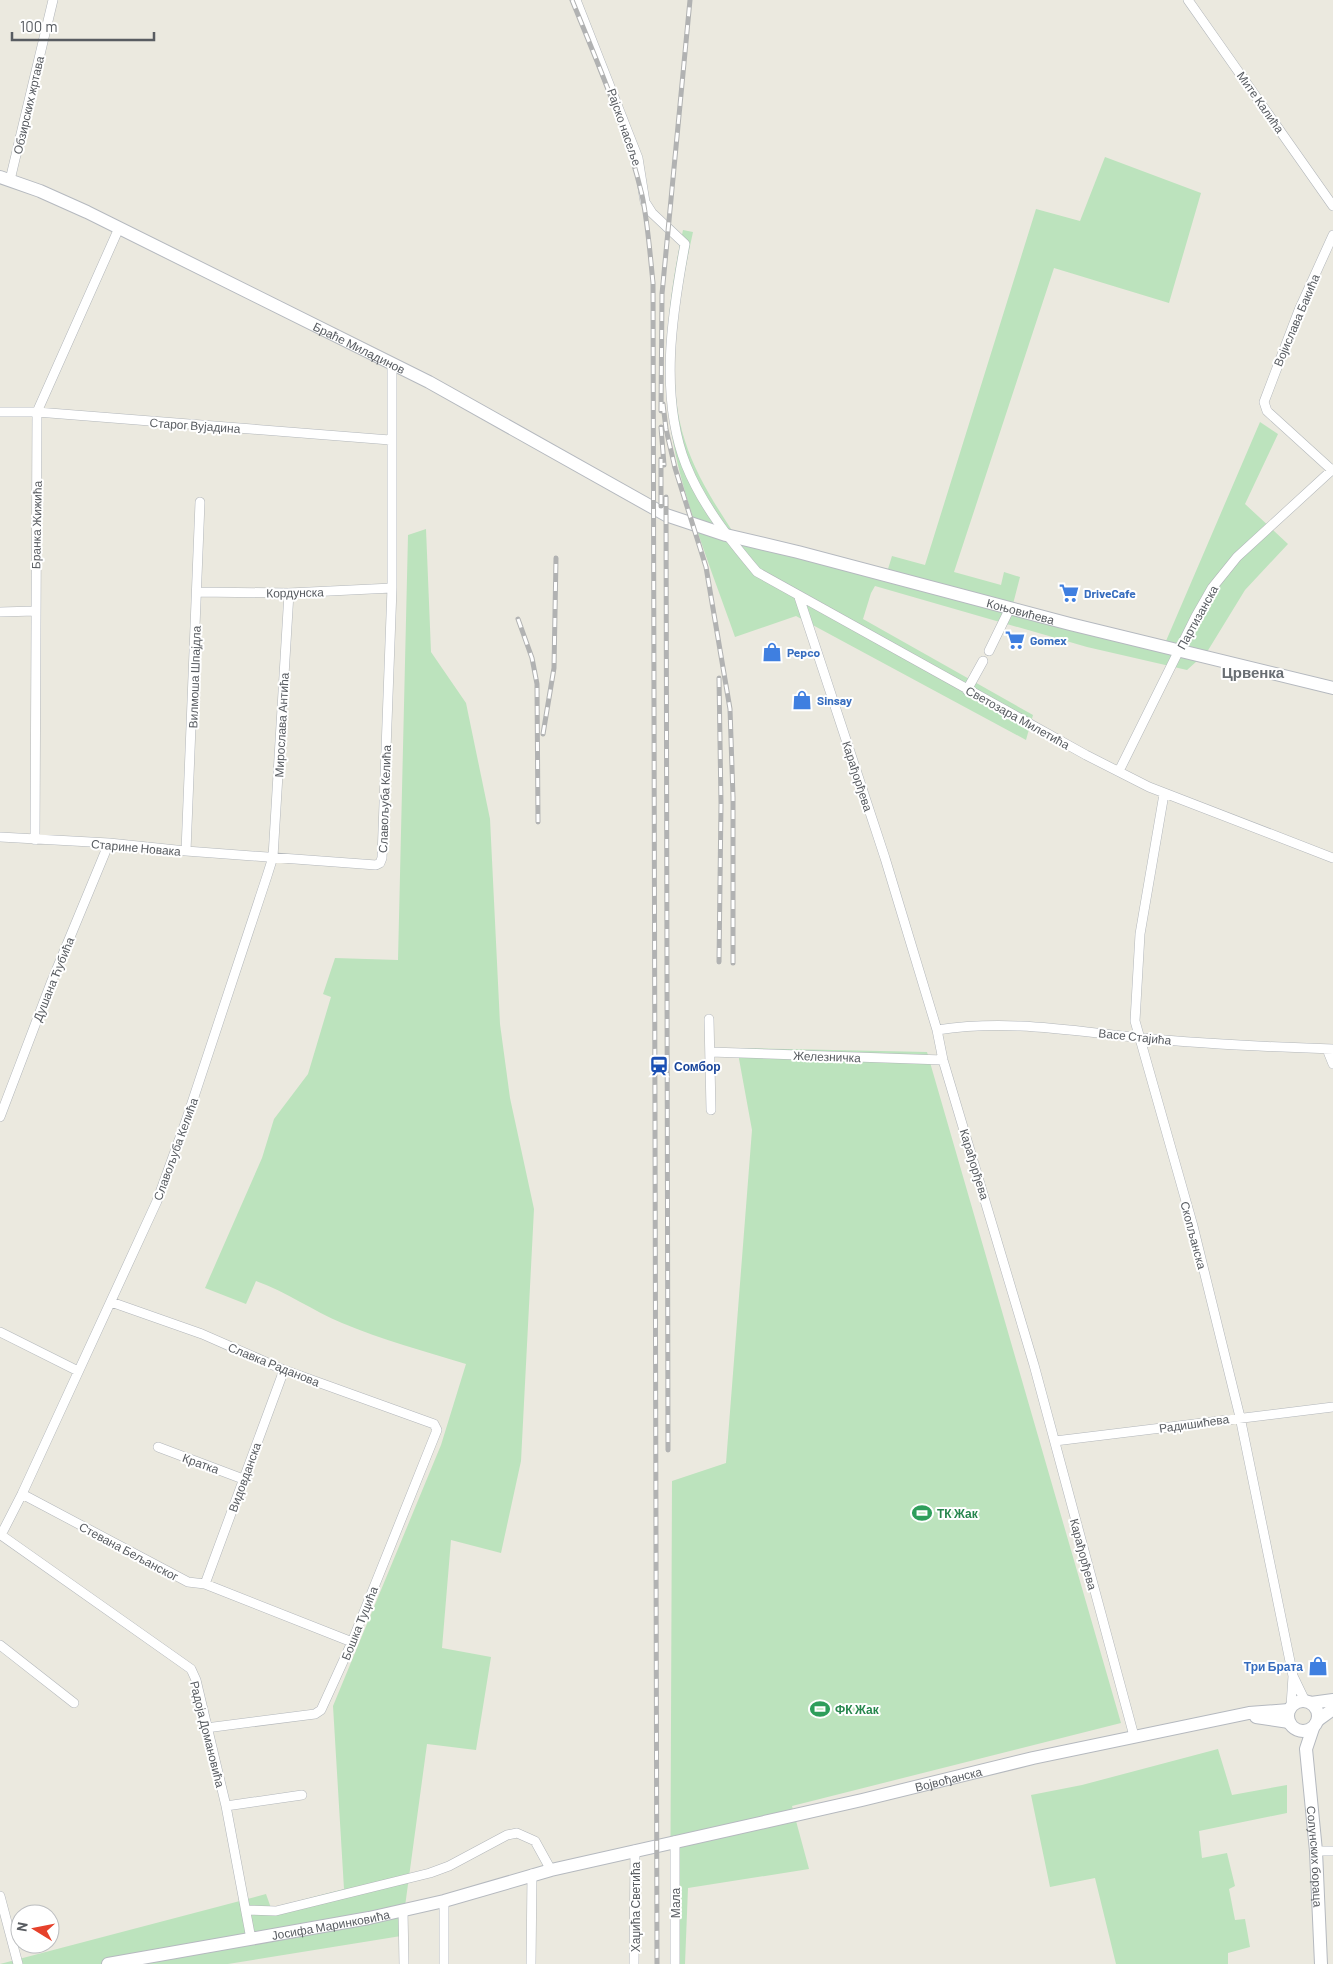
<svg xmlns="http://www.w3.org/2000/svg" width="1333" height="1964" font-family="Barlow,sans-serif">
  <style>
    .green { fill: #bce3bd }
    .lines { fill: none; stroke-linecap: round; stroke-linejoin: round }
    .street-casing { stroke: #b2b6ba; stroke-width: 10 }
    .secondary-casing { stroke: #b5b9bf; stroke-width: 14 }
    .street { stroke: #fff; stroke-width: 9 }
    .secondary { stroke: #fff; stroke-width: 12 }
    .rail-casing { stroke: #b1b2b2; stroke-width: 5 }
    .rail { stroke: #fff; stroke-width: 3; stroke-dasharray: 9; stroke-linecap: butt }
    .labels { text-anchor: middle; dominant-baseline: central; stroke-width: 4; stroke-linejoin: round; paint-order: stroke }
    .street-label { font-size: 12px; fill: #585c61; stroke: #fff }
    .shop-label { font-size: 12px; font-weight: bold; fill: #366cbe; stroke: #fff; text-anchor: start }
    .transit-label { font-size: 12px; font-weight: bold; fill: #164399; stroke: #fff; text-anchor: start }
    .leisure-label { font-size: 12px; font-weight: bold; fill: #27864d; stroke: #fff; text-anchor: start }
    .quarter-label { font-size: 15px; font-weight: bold; fill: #696e73; stroke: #fff }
  </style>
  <rect width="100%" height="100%" fill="#ebe9df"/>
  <!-- green -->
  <path class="green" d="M1105,157L1201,193L1169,303L1054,268L954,572L1001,585L1004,572L1020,577L1013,604L1166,641L1260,422L1278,434L1245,504L1288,544L1245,590L1207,652L1187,670L1087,647L875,586L871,593L863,619L1033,715L1026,740L796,616L735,637C712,571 679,491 670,423C662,358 669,293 683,230L693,232C679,297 664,376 685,441C695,473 714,503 733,532L888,569L892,556L925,565L1036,209L1080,221Z
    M426,529L431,652L466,703L490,819L500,1024L510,1098L534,1209L521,1461L501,1553L451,1540L442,1648L491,1657L476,1750L427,1744L401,1936L228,1964H0L266,1894L271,1908L344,1889L333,1706L441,1445L466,1364C424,1351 382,1340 342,1323C313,1311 287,1292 256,1281L246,1304L205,1288L262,1158L274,1119L308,1074L331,997L323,994L335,958L398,960L408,535Z
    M737,1048L927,1052L1121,1723L792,1806L809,1869L688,1888L685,1964H670L672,1481L726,1463L752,1130Z
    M1218,1749L1232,1795L1287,1785V1813L1199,1831L1202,1858L1227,1853L1235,1886L1229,1889L1235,1920L1245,1919L1250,1947L1228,1953V1964H1116L1095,1878L1050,1887L1031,1795L1082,1785Z"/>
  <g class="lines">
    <defs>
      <path id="street" d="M576,0L638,158L645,202L652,213L685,244C672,314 659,396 686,465C702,505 730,540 757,572L1086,755L1149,787L1333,858
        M1188,0L1333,206
        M10,180L53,0
        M1333,235L1299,310L1264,402L1267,411L1333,471
        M0,412H37L390,440
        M197,592L289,593L392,588
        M799,597L885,858L937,1030L943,1060L1034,1365L1134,1736
        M0,612L35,611
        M989,651L1010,608
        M967,690L983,661
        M1119,771L1196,616L1212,588L1237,557L1333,469
        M1164,794L1140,934L1135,1021L1193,1226L1240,1417L1293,1676L1291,1706
        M0,837L109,843L186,851L376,865L380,863L382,858L392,588V363
        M35,840L37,412L119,228
        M186,851L200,502
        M709,1019L711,1110
        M937,1030C1010,1019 1071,1031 1142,1038C1205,1044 1270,1047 1333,1049
        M1327,1049L1333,1064
        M710,1052L943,1060
        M0,1117L51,983L109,843
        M111,1302L202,1334L284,1370L434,1424L437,1430L352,1642L321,1710L315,1714L206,1728
        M0,1332L78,1371
        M1055,1441L1333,1407
        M158,1447L243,1479
        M22,1494L188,1582L205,1584L352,1642
        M205,1584L284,1370
        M0,1645L74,1703
        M1293,1676L1305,1701
        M226,1806L302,1795
        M675,1841V1964
        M1316,1851H1333
        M0,1896L18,1964
        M444,1901V1964
        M247,1910L276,1911L430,1873L449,1866L507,1835L517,1833L535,1841L551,1870
        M403,1910L404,1964
        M251,1939L226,1806L196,1680L191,1669L1,1535L22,1494L157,1201L186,1121L267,876L273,857L289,593
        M531,1964L532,1874
        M634,1964L635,1850"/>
      <g id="secondary">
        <path id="s1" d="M0,177L40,191L87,212L429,382L666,515L726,535L798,552L1070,624L1333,688"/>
        <circle cx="1303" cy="1716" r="15"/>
        <path d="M1311,1703L1333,1700"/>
        <path d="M1256,1717L1289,1722"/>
        <path d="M1318,1720L1333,1709"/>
        <path id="s2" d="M1313,1728L1306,1749L1316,1851L1321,1964"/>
        <path id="s3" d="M108,1964L369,1918L444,1901L551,1870L862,1800L1033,1758L1249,1713L1289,1710"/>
      </g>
    </defs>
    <!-- street casing -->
    <use href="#street" class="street-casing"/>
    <!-- secondary casing -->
    <use href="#secondary" class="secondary-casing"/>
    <!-- street -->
    <use href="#street" class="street"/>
    <!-- secondary -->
    <use href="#secondary" class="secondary"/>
    <defs>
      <path id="rail" d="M572,0C598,64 626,128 642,195C648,224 650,254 653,283L657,1964
        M663,404L666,429L675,468L706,567L730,709L733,797V963
        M661,411L662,294L690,0
        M661,427L664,465
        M661,459V506
        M666,497L668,1450
        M518,619L532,658L537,684L538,822
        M719,678L721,804L719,962
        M543,734L554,668L556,558"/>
    </defs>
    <!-- rail casing -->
    <use href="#rail" class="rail-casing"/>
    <!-- rail -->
    <use href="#rail" class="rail"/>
  </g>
  <!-- icons -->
  <defs>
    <symbol id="supermarket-bare" viewBox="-9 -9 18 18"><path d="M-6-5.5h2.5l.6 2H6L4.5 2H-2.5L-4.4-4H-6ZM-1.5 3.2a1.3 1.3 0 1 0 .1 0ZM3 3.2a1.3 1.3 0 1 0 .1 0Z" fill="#3f7fe0" stroke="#fff" stroke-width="2.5" paint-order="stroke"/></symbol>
    <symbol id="shop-bare" viewBox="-9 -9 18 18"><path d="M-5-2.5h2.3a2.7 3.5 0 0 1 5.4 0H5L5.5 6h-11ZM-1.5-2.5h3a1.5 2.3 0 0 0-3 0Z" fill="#3f7fe0" stroke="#fff" stroke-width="2.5" paint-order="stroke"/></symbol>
    <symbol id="station-bare" viewBox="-9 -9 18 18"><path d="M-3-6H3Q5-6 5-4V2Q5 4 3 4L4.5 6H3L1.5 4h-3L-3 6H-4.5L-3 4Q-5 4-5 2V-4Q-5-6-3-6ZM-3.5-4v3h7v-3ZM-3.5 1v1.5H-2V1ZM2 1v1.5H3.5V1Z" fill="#1a4fb4" stroke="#fff" stroke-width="2.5" paint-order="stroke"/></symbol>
    <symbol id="stadium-bare" viewBox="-9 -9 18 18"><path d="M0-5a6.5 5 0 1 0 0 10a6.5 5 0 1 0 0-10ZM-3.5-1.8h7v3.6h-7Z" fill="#2e9e5b" stroke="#fff" stroke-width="2.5" paint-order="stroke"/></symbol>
  </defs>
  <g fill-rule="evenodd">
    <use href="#supermarket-bare" x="1055" y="579" width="28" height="28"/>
    <use href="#supermarket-bare" x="1001" y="626" width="28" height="28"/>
    <use href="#shop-bare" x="758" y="638" width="28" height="28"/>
    <use href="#shop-bare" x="788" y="686" width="28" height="28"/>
    <use href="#station-bare" x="645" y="1052" width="28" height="28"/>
    <use href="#stadium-bare" x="908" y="1499" width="28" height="28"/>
    <use href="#shop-bare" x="1304" y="1652" width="28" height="28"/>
    <use href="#stadium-bare" x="806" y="1695" width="28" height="28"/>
  </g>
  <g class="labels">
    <!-- street labels -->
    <g class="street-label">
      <text transform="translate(1261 102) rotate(55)">Мите Калића</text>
      <text transform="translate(28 105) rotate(-77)">Обзирских жртава</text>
      <text transform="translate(625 127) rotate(71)">Рајско насеље</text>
      <text transform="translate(1296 320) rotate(-67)">Војислава Бакића</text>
      <text stroke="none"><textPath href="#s1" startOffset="398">Браће Миладинов</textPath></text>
      <text transform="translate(195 425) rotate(4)">Старог Вујадина</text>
      <text transform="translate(36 525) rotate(-89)">Бранка Жижића</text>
      <text transform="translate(295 592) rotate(-1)">Кордунска</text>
      <text stroke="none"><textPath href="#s1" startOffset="1115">Коњовићева</textPath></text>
      <text transform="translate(1197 617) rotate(-61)">Партизанска</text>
      <text transform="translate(194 677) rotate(-88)">Вилмоша Шпајдла</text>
      <text transform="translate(1018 717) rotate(29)">Светозара Милетића</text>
      <text transform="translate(281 725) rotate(-87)">Мирослава Антића</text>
      <text transform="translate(858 776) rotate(72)">Карађорђева</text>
      <text transform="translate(384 799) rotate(-88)">Славољуба Келића</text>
      <text transform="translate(136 847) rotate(5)">Старине Новака</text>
      <text transform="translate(53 979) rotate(-68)">Душана Ћубића</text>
      <text transform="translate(1135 1036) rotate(6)">Васе Стајића</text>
      <text transform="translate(827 1056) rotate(2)">Железничка</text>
      <text transform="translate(175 1149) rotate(-70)">Славољуба Келића</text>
      <text transform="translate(975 1164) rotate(73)">Карађорђева</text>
      <text transform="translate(1194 1235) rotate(75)">Скопљанска</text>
      <text transform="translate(274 1364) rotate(22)">Славка Раданова</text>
      <text transform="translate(1194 1423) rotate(-8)">Радишићева</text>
      <text transform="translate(201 1463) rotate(20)">Кратка</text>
      <text transform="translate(244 1477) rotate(-70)">Видовданска</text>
      <text transform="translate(129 1551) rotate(28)">Стевана Бељанског</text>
      <text transform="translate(1084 1554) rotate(75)">Карађорђева</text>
      <text transform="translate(359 1623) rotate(-68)">Бошка Туцића</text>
      <text transform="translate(208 1734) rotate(76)">Радоја Домановића</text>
      <text stroke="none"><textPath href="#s3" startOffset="861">Војвођанска</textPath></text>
      <text stroke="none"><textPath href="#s2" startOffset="130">Солунских бораца</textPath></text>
      <text transform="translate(675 1903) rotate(-90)">Мала</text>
      <text transform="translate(635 1907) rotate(-90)">Хаџића Светића</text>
      <text stroke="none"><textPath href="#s3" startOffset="226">Јосифа Маринковића</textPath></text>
    </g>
    <!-- shop labels -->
    <g class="shop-label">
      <text x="1084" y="593">DriveCafe</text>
      <text x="1030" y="640">Gomex</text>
      <text x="787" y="652">Pepco</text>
      <text x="817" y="700">Sinsay</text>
      <text x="1303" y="1666" text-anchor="end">Три Брата</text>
    </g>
    <!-- transit labels -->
    <g class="transit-label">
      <text x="674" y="1066">Сомбор</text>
    </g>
    <!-- leisure labels -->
    <g class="leisure-label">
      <text x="937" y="1513">ТК Жак</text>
      <text x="835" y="1709">ФК Жак</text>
    </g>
    <!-- quarter labels -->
    <g class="quarter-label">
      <text x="1253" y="672">Црвенка</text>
    </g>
  </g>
  <!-- north arrow -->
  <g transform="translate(35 1929) rotate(280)"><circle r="24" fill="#ffffff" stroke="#bcbec0"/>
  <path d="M0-4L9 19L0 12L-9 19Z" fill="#e6412b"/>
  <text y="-8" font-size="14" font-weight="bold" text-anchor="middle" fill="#585c61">N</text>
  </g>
  <!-- scale -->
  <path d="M12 32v8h142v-8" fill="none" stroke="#585c61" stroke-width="2.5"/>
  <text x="20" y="32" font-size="15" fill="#585c61" stroke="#ffffff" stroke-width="4" paint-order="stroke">100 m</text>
</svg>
